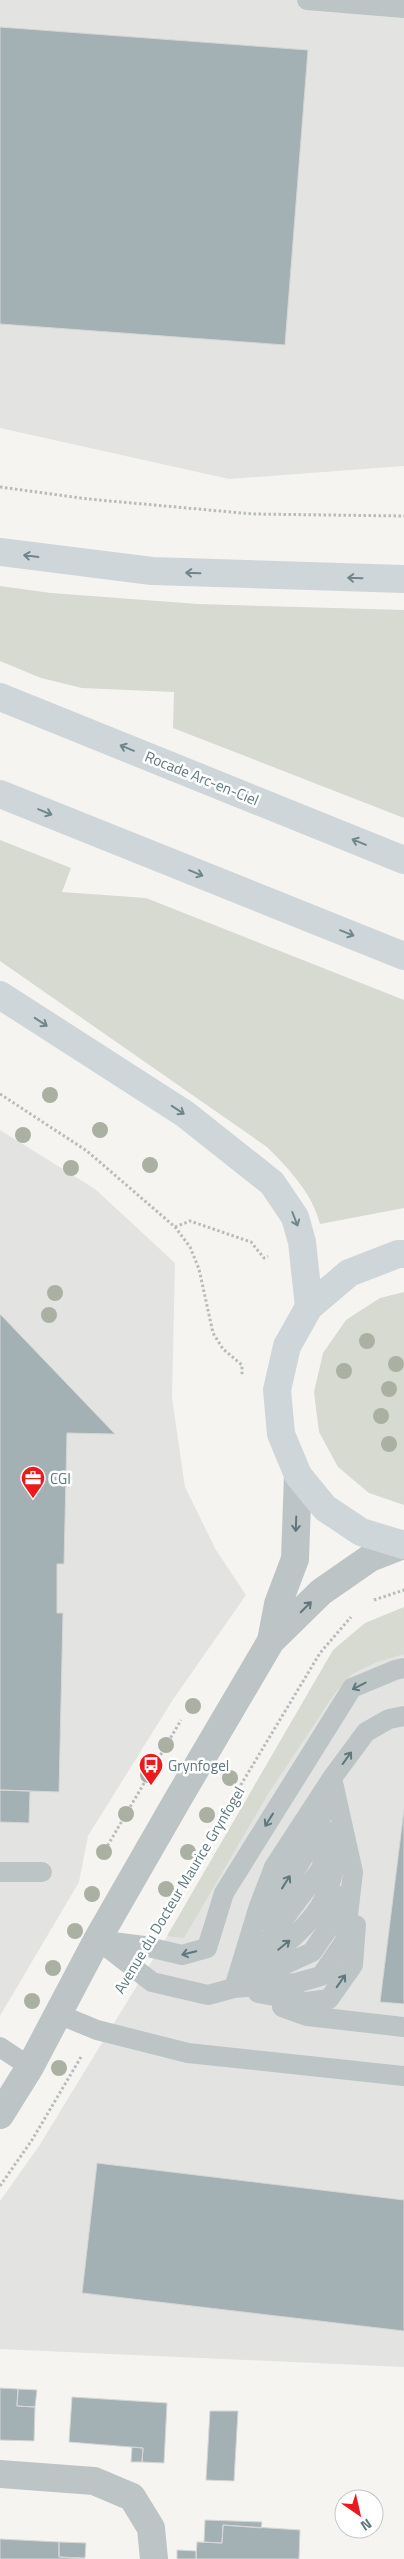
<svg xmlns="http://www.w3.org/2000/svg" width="404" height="2559" font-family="'Titillium Web',sans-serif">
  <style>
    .built { fill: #e3e4e2 }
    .green { fill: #d6dad0 }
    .building { fill: #a4b1b4; stroke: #d6d6d4 }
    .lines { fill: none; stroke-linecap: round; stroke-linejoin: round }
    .path { stroke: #b7bcbd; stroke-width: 3; stroke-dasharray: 2.5 2.5; stroke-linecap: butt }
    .service { stroke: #bdc4c6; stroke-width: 20 }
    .minor { stroke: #bdc4c6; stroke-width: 28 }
    .tertiary { stroke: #bdc4c6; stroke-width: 28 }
    .secondary { stroke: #cfd6d9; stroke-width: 28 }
    .trunk { stroke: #cfd6d9; stroke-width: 28 }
    .tree { fill: #aab1a2 }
    .oneway { stroke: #6f868c }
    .oneway2 { stroke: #5e787e }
    .labels { text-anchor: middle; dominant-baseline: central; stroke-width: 5; stroke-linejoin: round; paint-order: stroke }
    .street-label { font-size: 15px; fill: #5e787e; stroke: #fff }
    .poi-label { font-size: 15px; fill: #5e787e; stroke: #fff; text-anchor: start }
  </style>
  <rect width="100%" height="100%" fill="#f5f4f1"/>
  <!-- built -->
  <path class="built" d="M0,0H404V466L229,479L0,428Z
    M0,1130L95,1189L175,1263L172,1398L185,1487L216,1550L246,1595L172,1701L88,1836L79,1882L0,2016Z
    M404,1621V2367L0,2349V2201L39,2146L191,1897L351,1650Z"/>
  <!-- green -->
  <path class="green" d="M0,586L51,593L198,604L404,610V818L173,728L174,692L82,688L41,678L0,661Z
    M0,840L71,868L62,892L146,898L404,1000V1208L320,1224C312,1193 289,1169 267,1147L0,961Z
    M404,1292V1505L369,1493L338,1467L319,1432L314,1392L323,1353L346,1320L380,1298Z
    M404,1607V1654L377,1662L352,1674L335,1693L268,1794L184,1938L167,1936L333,1650L365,1623Z"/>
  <!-- building -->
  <path class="building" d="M0,27L308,50L285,345L0,324Z
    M0,1314L115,1434L67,1433L64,1564H57V1613H63L59,1792L0,1790Z
    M0,1790L30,1791L29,1823L0,1822Z
    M404,1809V2004L380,2002Z
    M97,2163L404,2200V2331L82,2293Z
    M0,2388L18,2389L17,2406L35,2407L34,2441L0,2440Z
    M18,2389L37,2390L35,2407L17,2406Z
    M72,2397L167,2403L164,2463L142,2462L143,2448L69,2442Z
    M210,2411H238L234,2481L206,2480Z
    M132,2447L143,2448L142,2462H131Z
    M205,2520L262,2522L261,2528L223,2525L222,2543L204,2542Z
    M223,2525L300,2530L299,2559H196L197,2542L222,2543Z
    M0,2539L59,2542V2557L85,2559H0Z
    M59,2542L86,2543L85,2558L59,2557Z
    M177,2550L196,2551V2559H177Z"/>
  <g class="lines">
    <!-- path -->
    <path class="path" d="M0,487L88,499L253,514L404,516
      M0,1094L87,1151L175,1227L190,1247L199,1269L213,1333L223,1349L242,1365V1375
      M175,1227L190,1221L251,1242L264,1258L268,1256
      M374,1600L404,1590
      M105,1850L181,1720
      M161,1918L320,1653L351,1617
      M0,2186L32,2140L81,2057"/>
    <!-- service -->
    <path class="service" d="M307,0L404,8
      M0,1872H42
      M264,1920L314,1840L328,1796
      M97,1940L144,1946L182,1955L207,1948L224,1893L352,1688L395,1670L404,1668
      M98,1940L152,1982L208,1995L234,1988L296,1983L321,1976L345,1941L353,1872L332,1778
      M250,1964L321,1869L327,1847
      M250,1974C303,1928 340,1909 335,1831
      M249,1981L312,1952L336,1917L339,1896
      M234,1988L259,1906L274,1867L332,1778L366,1732L389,1719L404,1716
      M258,1993L306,2002L329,1999L353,1965L356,1925
      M282,2007L307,2016L404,2027
      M58,2014L97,2030L188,2053L404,2076
      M0,2047L30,2067"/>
    <!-- minor -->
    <path class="minor" d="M0,2474L94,2481L132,2497L151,2528L154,2559"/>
    <!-- tertiary -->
    <path class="tertiary" d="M271,1641L278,1604L295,1559L298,1475
      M0,2115L30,2067L97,1940L178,1799L271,1641L321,1592L370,1558L403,1545"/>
    <!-- secondary -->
    <path class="secondary" d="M404,1254H398L349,1273L309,1307L287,1346L277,1390L281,1434L298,1475L325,1508L361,1532L404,1545"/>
    <!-- trunk -->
    <path class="trunk" d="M0,552L152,571L404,579
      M0,697L404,860
      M0,794L404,956
      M0,995L185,1114L272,1183L295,1217L302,1242L309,1307"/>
  </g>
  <!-- trees -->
  <g class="tree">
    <circle cx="50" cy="1095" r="8"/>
    <circle cx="100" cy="1130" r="8"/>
    <circle cx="23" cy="1135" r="8"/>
    <circle cx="150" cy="1165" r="8"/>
    <circle cx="71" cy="1168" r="8"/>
    <circle cx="55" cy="1293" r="8"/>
    <circle cx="49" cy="1315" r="8"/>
    <circle cx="367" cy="1341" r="8"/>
    <circle cx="396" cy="1364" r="8"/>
    <circle cx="344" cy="1371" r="8"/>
    <circle cx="389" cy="1389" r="8"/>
    <circle cx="381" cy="1416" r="8"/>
    <circle cx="389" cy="1444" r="8"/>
    <circle cx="193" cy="1706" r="8"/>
    <circle cx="166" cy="1745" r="8"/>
    <circle cx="148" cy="1775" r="8"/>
    <circle cx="230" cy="1778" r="8"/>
    <circle cx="126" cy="1814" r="8"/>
    <circle cx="207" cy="1815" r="8"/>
    <circle cx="104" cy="1852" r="8"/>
    <circle cx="188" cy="1852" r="8"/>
    <circle cx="166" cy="1889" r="8"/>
    <circle cx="92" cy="1894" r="8"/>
    <circle cx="75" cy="1931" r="8"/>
    <circle cx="53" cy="1968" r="8"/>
    <circle cx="32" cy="2001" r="8"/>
    <circle cx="59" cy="2068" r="8"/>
  </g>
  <!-- one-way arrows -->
  <defs><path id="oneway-shaft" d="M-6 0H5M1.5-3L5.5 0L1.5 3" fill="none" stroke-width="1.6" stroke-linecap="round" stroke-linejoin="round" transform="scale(1.25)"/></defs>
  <g class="oneway">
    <use href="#oneway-shaft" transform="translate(31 556) rotate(-173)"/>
    <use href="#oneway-shaft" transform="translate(193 573) rotate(-178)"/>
    <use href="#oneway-shaft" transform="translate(355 578) rotate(-178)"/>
    <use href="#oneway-shaft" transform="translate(127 748) rotate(-158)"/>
    <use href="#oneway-shaft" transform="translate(45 812) rotate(22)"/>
    <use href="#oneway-shaft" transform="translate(359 842) rotate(-158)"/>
    <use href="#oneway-shaft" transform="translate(196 873) rotate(22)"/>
    <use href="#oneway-shaft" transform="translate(347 933) rotate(22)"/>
    <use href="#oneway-shaft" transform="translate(41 1022) rotate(33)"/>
    <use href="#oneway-shaft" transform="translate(178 1110) rotate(33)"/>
    <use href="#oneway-shaft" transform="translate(295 1219) rotate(69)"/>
  </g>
  <g class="oneway2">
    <use href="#oneway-shaft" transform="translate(296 1524) rotate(92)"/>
    <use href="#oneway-shaft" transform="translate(306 1607) rotate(-45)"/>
    <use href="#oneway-shaft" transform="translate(359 1686) rotate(153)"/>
    <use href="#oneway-shaft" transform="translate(347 1758) rotate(-54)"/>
    <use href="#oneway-shaft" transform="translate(269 1820) rotate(122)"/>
    <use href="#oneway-shaft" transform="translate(286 1882) rotate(-58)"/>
    <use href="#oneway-shaft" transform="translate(284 1945) rotate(-39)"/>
    <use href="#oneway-shaft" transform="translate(189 1953) rotate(166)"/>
    <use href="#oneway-shaft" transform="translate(341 1981) rotate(-55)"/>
  </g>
  <!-- icons -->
  <defs>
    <symbol id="office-pin" viewBox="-11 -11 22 30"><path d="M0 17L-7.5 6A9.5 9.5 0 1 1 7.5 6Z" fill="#ec1a1d" stroke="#fff"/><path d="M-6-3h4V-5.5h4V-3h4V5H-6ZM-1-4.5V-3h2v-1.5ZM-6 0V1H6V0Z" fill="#fff"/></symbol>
    <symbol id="bus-pin" viewBox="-11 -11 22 30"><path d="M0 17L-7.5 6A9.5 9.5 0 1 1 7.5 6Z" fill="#ec1a1d" stroke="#fff"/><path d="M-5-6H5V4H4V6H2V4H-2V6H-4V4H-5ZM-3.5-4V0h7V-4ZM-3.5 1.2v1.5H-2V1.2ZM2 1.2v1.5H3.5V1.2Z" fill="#fff"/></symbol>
  </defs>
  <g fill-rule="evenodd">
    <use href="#office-pin" x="19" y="1464" width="28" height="38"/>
    <use href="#bus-pin" x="137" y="1751" width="28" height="38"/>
  </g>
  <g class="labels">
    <!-- street labels -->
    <g class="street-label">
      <text transform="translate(202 778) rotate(22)">Rocade Arc-en-Ciel</text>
      <text transform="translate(179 1890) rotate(-59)">Avenue du Docteur Maurice Grynfogel</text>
    </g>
    <!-- poi labels -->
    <g class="poi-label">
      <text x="50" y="1478">CGI</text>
      <text x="168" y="1765">Grynfogel</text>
    </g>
  </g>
  <!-- north arrow -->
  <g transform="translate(359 2514) rotate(146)"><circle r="24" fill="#ffffff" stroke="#bfc9cb"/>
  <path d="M0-4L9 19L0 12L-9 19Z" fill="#ec1a1d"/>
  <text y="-8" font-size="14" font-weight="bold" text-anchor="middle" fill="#5e787e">N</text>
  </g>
</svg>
